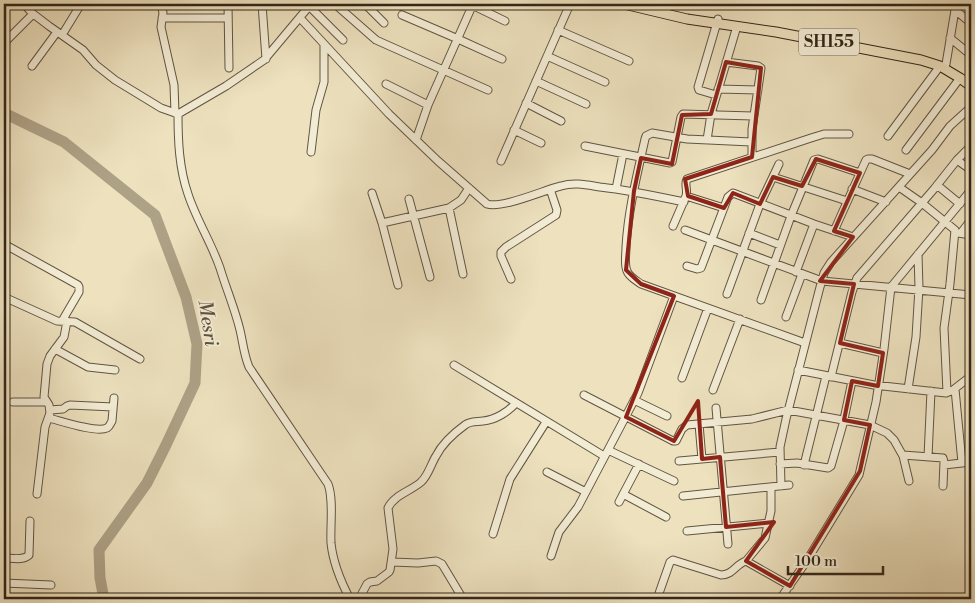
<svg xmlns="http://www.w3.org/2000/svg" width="975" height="603" font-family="'Libre Bodoni',serif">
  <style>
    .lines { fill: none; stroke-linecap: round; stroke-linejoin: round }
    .river { stroke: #ada186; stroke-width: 11 }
    .minor-casing { stroke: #615542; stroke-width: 9 }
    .major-casing { stroke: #322619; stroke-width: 11 }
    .minor { stroke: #f3ecd5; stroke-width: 7 }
    .major { stroke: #ede1be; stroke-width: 9 }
    .marked { fill: none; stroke: #8f2418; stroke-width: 4; stroke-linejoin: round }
    .labels { text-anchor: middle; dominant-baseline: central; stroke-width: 4; stroke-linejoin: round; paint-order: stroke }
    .shield { fill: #f3ecd5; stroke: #6c6151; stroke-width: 1 }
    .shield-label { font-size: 16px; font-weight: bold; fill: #322619 }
    .water-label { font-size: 19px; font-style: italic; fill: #5d513f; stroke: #f3ecd5 }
  </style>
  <rect width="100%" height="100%" fill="#ede1be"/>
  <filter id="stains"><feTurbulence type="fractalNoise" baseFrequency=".004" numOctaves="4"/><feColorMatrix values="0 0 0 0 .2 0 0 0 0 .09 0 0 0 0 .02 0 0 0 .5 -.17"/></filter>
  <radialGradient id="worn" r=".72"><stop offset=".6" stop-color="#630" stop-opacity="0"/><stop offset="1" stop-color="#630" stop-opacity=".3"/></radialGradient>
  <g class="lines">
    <!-- river -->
    <path class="river" d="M4,113L64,142L155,215L186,297L197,344L195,383L166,445L147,483L99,550L100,578L104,599"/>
    <defs>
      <path id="minor" d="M24,4L32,13L49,26L83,50L96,65L115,80L161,108L178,114L226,86L264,60L311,4
        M161,4L163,13L161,27L174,85L175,113
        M228,4L229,68
        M262,4L266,59
        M335,4L376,40L488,90
        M365,4L384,23
        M395,4L401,6L408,4
        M470,4L505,21
        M309,6L343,40
        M4,9L10,4
        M955,10L971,23
        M402,15L458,39L502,59
        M162,18H228
        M300,18L389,114L438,161L487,204C502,209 544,190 561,186C574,182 587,185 600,187C628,190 656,196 684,202
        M558,30L629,61
        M62,35L81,4
        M950,38L971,55
        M4,43L33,14
        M547,56L605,82
        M726,62L758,66L761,68L752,129V157
        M946,64L956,4
        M32,66L57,32
        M536,81L586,104
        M386,84L428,105
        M718,89L758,90
        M716,95L699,90L698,87L718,19
        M526,103L561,121
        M178,114C178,140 179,168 188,194C196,219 211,242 220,268C226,288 235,309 240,330C243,343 244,355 249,367L328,484C334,500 330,526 331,543C333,563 341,582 350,599
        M514,130L541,143
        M888,136L940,66
        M416,140L428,105L473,4
        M707,140L711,114L737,26
        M751,142L687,139L652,133L646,136L645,139C637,175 628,211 626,247C626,255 624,264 627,271C629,277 636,280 641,284L805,343
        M585,146L670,163L672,162L681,117L683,114L753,116
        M906,150L960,78
        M311,152L316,110L324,82V45
        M957,160L971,170
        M501,161L570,4
        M773,177L847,201
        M937,185L960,204
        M899,187L922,203L955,230L950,284L944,328L947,392
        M616,189L623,154
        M852,189L886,202
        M372,193L382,223L398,285
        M686,196L724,208
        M409,199L430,277
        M449,208L463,274
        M382,223L449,208L461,200L469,188
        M673,226L686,196C688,190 684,184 687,179L811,138L824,134H849
        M685,230L822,281L971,295
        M834,231L866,160L868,159H872L910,174
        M749,233L780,245
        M958,233L971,235
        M961,233L971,220
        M4,244L78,285L79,287V292L62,321
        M687,266L697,269L701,268L728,197L733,193L814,224L853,237
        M796,272L814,224
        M511,279L501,256V252L506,247L556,215L557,210L550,189
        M727,294L760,204L779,164
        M4,297L57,321L75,322L140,359
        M761,300L791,216L814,160L818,159L860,173
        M786,317L802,274
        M840,343L883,353
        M55,349L88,367L115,370
        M454,365L604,456
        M798,370L874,385L946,393L953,390L971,376
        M831,377L852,292L857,278L934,189L957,160L971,146
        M682,378L708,308
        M908,389L916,337L919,288L918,254
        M955,389L962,463
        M713,390L740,319
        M584,395L673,441H676L682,429L687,425L752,419L788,410L870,425L887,433L894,440L903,456L909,481
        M634,400L667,416
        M13,402H47
        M716,408L728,544
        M50,410L63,409L67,406L70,405L113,407
        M49,418C61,421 96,433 107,428C110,426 110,424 112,421L114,398
        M699,424L702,459
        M608,450L674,481
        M903,455L943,458L944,462L943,486
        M928,457L931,391
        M679,461L780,452
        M780,464L797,463L828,468L831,466L843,424L852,381
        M804,465L826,376
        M944,465L971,462
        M547,472L586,492
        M781,486L780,447L786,419L820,287L824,273L831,262L932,150L950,126L971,107
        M37,494L45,427L50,413L49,405L44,397L47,364L50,356L64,337L67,321
        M623,494L666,517
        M683,496L789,485
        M619,502L639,464
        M687,531L769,523
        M493,534L510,479L546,422
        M551,556L559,532L578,507L638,393L674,296
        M4,558C12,558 23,561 29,555L30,521
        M746,561L765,538L771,511V487
        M392,562L418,563L436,561L442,564L463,599
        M4,583L51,585
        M359,599L367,584L370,582L377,581L389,572L390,570L393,549L388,508C394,495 411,491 421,482C428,476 431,464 436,456C442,444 454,433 465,425C470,421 476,422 483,421C495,420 508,412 516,403
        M657,599L670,562L673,560L721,575C733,575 736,564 746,561L790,586
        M780,599L806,562L859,475L876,402L884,349L891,287L971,190"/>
      <path id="major" d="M624,4L687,19L776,32L921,60L940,66L960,78L971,86"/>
    </defs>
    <!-- minor casing -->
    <use href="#minor" class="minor-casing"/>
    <!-- major casing -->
    <use href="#major" class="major-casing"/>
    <!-- minor -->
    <use href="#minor" class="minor"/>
    <!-- major -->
    <use href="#major" class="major"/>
  </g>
  <!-- marked area -->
  <path class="marked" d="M726,62L761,68L752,157L685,179L688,196L724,208L733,193L760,204L773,177L802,186L816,159L860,173L834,231L853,237L820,281L854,284L840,343L883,353L878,386L852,381L844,420L870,425L860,471L790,586L746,561L774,522L726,527L720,457L702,459L698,401L674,441L626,417L674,296L641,284L626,270L634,191L641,158L672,164L682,115L711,114Z"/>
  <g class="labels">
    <!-- shield labels -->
    <rect class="shield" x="799" y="28.5" width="60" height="27" rx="4"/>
    <g class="shield-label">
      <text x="829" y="42">SH155</text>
    </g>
    <!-- water labels -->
    <g class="water-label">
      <text transform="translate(208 323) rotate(81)">Mesri</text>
    </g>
  </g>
  <!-- margin -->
  <rect width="975" height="603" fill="none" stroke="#ede1be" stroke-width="20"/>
  <rect x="5" y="5" width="965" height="593" fill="none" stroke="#322619" stroke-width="2.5"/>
  <rect x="10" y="10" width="955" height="583" fill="none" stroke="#322619"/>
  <!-- scale -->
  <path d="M788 566v8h95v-8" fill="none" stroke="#322619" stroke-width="2.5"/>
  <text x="795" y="566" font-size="15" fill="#322619" stroke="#f3ecd5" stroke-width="4" paint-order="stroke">100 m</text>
  <rect width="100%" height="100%" filter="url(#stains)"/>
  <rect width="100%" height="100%" fill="url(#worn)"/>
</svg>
